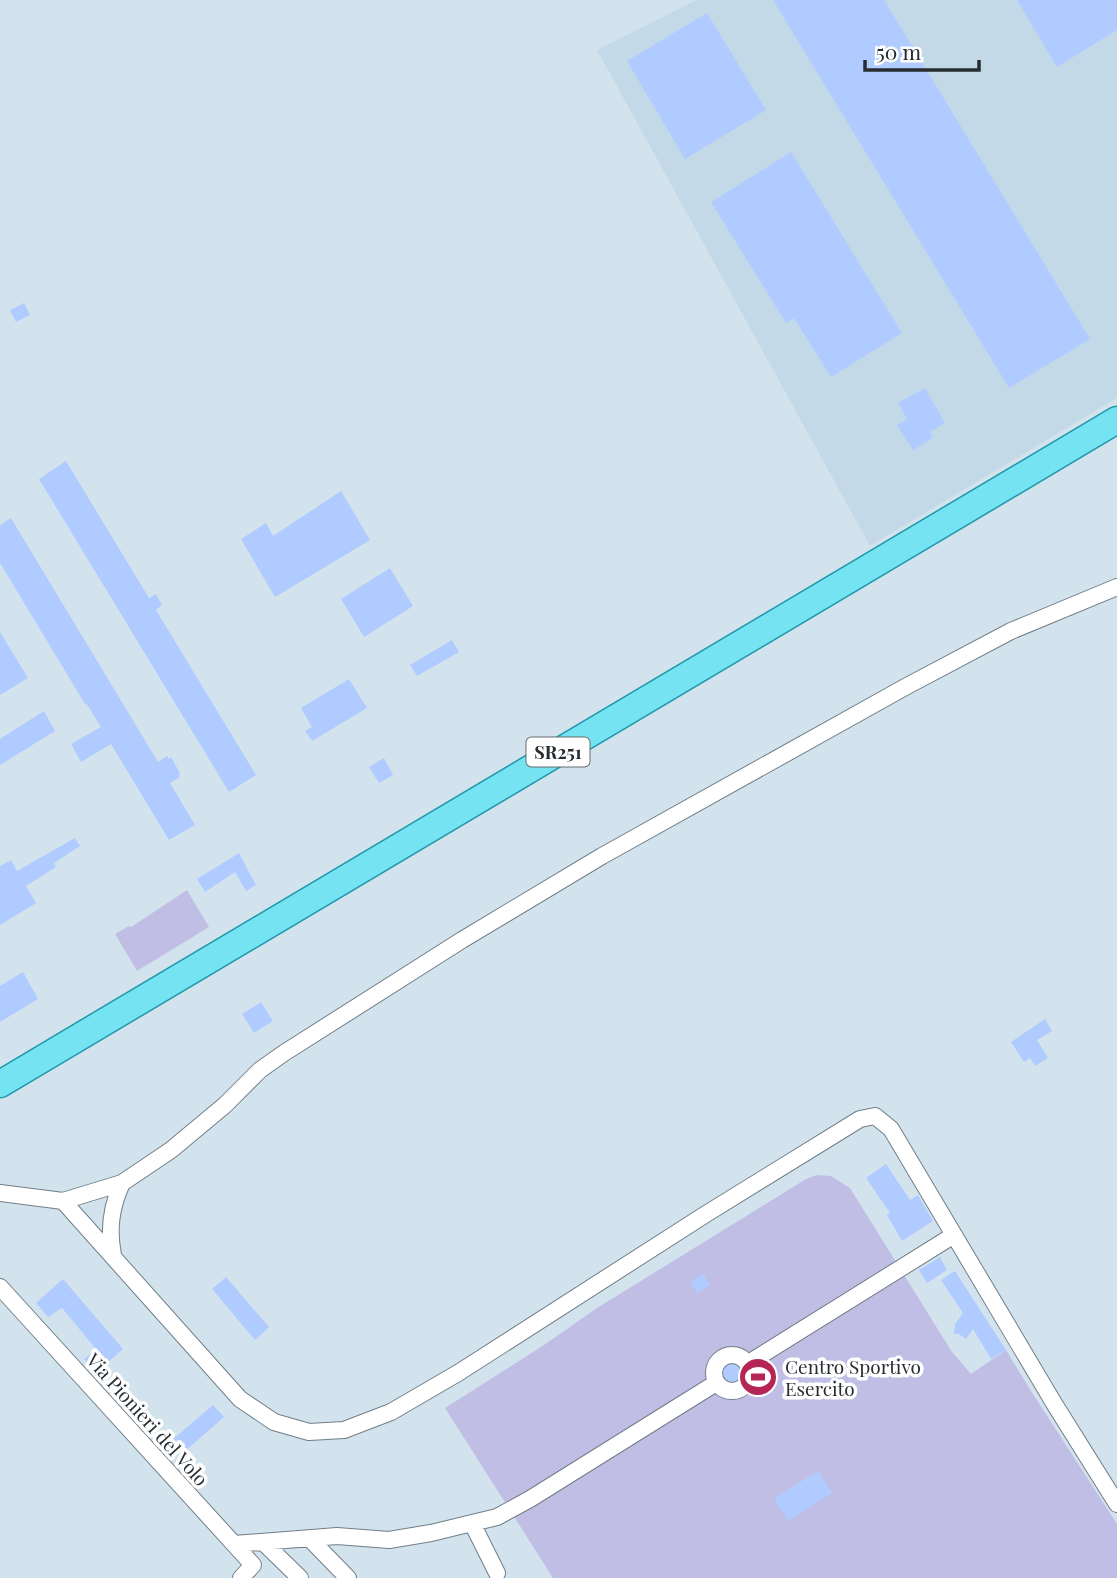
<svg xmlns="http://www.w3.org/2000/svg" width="1117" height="1578" font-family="'Playfair Display',serif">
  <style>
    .built { fill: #c3d9e8 }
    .green { fill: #c1bee6 }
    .building { fill: #b0cbff }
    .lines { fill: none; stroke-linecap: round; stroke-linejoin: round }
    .minor-casing { stroke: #707e88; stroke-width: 18 }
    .primary-casing { stroke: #1f97aa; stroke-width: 29 }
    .minor { stroke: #fff; stroke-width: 16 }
    .primary { stroke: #76e3f3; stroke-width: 26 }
    .labels { text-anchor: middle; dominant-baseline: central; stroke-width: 7; stroke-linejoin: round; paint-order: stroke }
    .shield { fill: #fff; stroke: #676b6e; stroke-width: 2 }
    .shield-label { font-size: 18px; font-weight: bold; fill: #262c30 }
    .poi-label { font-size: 19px; fill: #262c30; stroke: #fff; text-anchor: start }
    .street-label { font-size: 19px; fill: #262c30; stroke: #fff }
  </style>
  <rect width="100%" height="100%" fill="#d3e3ed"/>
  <!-- built -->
  <path class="built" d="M696,0H1117V398L870,546L597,50Z"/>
  <!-- green -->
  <path class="green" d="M187,890L209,927L137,971L115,934L129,926L131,927Z
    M817,1175L831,1176L850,1188L952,1352L971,1374L1006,1350L1031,1391L1117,1524V1578H553L445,1408L544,1345L597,1308L806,1179Z"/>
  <!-- building -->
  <path class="building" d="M773,0H884L1090,339L1009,388Z
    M1017,0H1117V30L1057,67Z
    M707,13L766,110L685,159L627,61Z
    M791,152L902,333L831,377L794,318L786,323L711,202Z
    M24,303L30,315L16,322L10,310Z
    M925,388L945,423L930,432L933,438L913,450L897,425L907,419L898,403Z
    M66,461L149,598L156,594L162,605L156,610L256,775L229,792L39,479Z
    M341,491L370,540L275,597L241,539L266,523L273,536Z
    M11,518L158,762L167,756L169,759L171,757L180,773L179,774L180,777L170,783L195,825L169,840L111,744L81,762L71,744L101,727L86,703L85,704L0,563V525Z
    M390,568L413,606L364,637L341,599Z
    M0,632L28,678L0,695Z
    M452,640L459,652L417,676L410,665Z
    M349,679L367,708L312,741L305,731L312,727L301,708Z
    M44,711L55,731L0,765V739Z
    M384,758L393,775L379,783L369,767Z
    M75,838L80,846L54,863L56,867L26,886L36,903L0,925V866L11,860L17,871Z
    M239,853L256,885L246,891L235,872L205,892L197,879Z
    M23,972L38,999L0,1022V986Z
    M261,1002L273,1021L254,1033L242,1014Z
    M1045,1019L1052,1031L1037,1040L1048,1058L1035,1066L1030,1058L1024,1062L1011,1042Z
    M886,1164L910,1200L918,1195L933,1221L902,1241L887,1215L890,1213L866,1178Z
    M940,1257L947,1270L927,1283L919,1270Z
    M955,1271L1006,1350L991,1359L973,1329L966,1339L959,1334H954L955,1324L963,1313L941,1280Z
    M703,1274L710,1285L697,1293L690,1282Z
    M226,1277L269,1327L255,1340L212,1289Z
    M63,1279L123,1349L96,1373L84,1359L96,1349L62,1308L48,1317L36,1303Z
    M728,1362L737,1365L741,1372L740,1380L732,1384L726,1382L724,1377L720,1373L722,1366Z
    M213,1405L224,1417L183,1453L172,1440Z
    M818,1471L832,1493L788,1521L774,1499Z"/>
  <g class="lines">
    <defs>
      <path id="minor" d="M0,1193L63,1201L122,1183L171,1150L225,1105L260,1070L284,1053L462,940L602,856L907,686L1011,631L1117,587
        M63,1201L240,1399L274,1422L309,1432L344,1430L391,1412L458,1373L706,1214L860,1119L875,1116L891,1129L1055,1405L1117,1504
        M113,1255C108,1229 111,1207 122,1183
        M0,1287L253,1565L241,1578
        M714 1373a18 18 0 1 1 36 0a18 18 0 1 1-36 0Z
        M747,1364L954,1235
        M472,1523L497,1573
        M309,1538L348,1578
        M263,1542L300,1578
        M234,1544L337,1536L389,1540L431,1533L497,1517L530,1499L716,1383"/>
      <path id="primary" d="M0,1084L1117,420"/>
    </defs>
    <!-- minor casing -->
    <use href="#minor" class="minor-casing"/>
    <!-- primary casing -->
    <use href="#primary" class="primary-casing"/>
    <!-- minor -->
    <use href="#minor" class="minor"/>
    <!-- primary -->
    <use href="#primary" class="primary"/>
  </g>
  <!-- icons -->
  <defs>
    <symbol id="stadium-disc" viewBox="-11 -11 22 22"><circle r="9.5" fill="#b52657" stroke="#fff"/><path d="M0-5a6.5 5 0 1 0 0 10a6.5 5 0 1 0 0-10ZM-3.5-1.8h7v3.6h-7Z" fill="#fff"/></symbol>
  </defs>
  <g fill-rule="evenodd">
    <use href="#stadium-disc" x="736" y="1355" width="44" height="44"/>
  </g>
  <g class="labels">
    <!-- shield labels -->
    <rect class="shield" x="526.5" y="737.5" width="63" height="29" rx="5"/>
    <g class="shield-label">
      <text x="558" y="752">SR251</text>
    </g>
    <!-- poi labels -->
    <g class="poi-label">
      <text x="785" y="1366">Centro Sportivo<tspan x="785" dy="22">Esercito</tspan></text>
    </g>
    <!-- street labels -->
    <g class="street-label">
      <text transform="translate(148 1419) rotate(48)">Via Pionieri del Volo</text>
    </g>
  </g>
  <!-- scale -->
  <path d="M865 60v10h114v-10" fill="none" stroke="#262c30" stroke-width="3.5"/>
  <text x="876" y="60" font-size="21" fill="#262c30" stroke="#ffffff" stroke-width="5" paint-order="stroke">50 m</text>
</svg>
